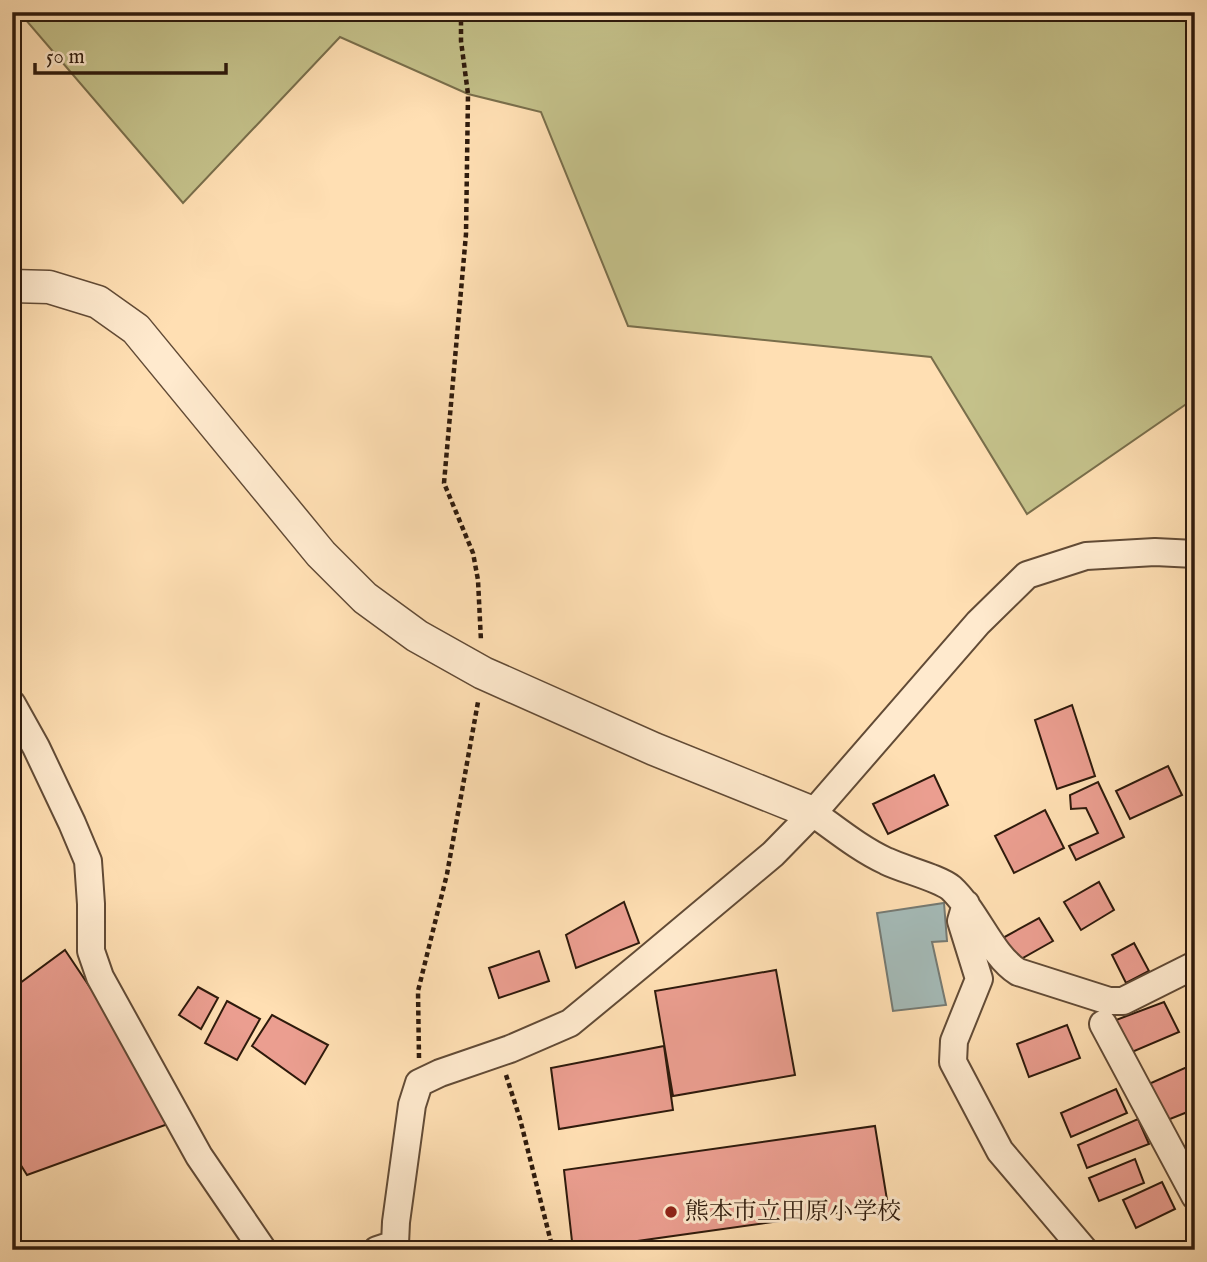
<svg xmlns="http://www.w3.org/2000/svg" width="1207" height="1262" font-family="'IM FELL English','Noto Serif JP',serif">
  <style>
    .green { fill: #c4c18a; stroke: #796e4b; stroke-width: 2 }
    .water { fill: #a4bab7; stroke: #757a73; stroke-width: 2 }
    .building { fill: #eb9e90; stroke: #2e1a0c; stroke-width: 2 }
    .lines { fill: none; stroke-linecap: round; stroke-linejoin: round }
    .minor-casing { stroke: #624b36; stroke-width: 30 }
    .tertiary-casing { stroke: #624b36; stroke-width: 35 }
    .path { stroke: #2e1a0c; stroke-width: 4.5; stroke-dasharray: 5 3.5; stroke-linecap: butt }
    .minor { stroke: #ffeace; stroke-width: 26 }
    .tertiary { stroke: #ffeace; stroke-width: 32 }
    .poi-dot { fill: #8f2418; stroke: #ffeace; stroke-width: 2.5 }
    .labels { text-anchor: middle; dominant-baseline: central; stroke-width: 6; stroke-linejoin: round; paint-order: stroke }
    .poi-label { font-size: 24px; fill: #2e1a0c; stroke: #ffeace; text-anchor: start }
  </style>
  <rect width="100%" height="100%" fill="#ffdfb3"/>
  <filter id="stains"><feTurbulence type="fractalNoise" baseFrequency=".00286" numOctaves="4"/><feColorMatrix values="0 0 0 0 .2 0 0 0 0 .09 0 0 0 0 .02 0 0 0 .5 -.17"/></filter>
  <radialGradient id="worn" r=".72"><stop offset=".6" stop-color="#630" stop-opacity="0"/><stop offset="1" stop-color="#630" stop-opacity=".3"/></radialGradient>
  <!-- green -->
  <path class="green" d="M19,12H1195V398L1027,514L931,357L628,326L541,112L468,94L340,37L183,203Z"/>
  <!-- water -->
  <path class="water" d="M944,903L947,941L932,942L946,1005L893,1011L877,913Z"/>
  <!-- building -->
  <path class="building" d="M1072,705L1095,776L1057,789L1035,720Z
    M1168,766L1182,795L1130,819L1116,791Z
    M934,775L948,805L888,834L873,804Z
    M1098,782L1124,837L1076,860L1069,846L1098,833L1086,808L1071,809L1070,795Z
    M1045,810L1064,848L1014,873L995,836Z
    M1099,882L1114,910L1081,930L1064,902Z
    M624,902L639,943L576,968L566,935Z
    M1039,918L1053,941L1014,963L1001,939Z
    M1134,943L1149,971L1126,983L1112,955Z
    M65,950L179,1120L27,1175L12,1151V989Z
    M539,951L549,981L499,998L489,968Z
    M776,970L795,1075L673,1096L655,991Z
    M198,987L218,998L201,1029L179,1015Z
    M227,1001L260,1019L237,1060L205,1043Z
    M1164,1002L1179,1032L1132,1052L1116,1020Z
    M272,1015L328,1045L305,1084L252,1046Z
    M1067,1025L1080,1058L1029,1077L1017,1044Z
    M664,1046L673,1110L559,1129L551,1068Z
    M1187,1067L1195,1083V1109L1160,1123L1142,1087Z
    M1116,1089L1127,1113L1071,1137L1061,1113Z
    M1138,1119L1149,1144L1087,1168L1078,1145Z
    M875,1126L888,1206L573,1250L564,1170Z
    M1195,1143V1176L1176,1150Z
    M1135,1159L1144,1183L1099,1201L1089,1178Z
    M1162,1182L1175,1209L1136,1228L1123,1200Z"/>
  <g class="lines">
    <defs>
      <path id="minor" d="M12,704L36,747L72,823L88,861L91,904V951L100,977L199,1156L263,1250
        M813,813C837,830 860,849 886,861C902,869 939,878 951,888C977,912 991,955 1018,972L1109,1001H1123L1195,965
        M966,904L961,921L979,979L954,1041L953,1062L1000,1151L1084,1250
        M1103,1024L1195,1196
        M377,1250L395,1244L396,1222L412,1105L419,1083L440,1073L510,1049L570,1023L644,962L773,854L813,813L978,623L1027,575L1086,556L1155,552L1195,554"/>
      <path id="tertiary" d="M12,286L49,287L98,302L136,329L321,554L365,598L417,636L483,673L654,749L813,813"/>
    </defs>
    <!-- minor casing -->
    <use href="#minor" class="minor-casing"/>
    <!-- tertiary casing -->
    <use href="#tertiary" class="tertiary-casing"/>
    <!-- path -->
    <path class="path" d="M461,12V41L468,94L466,234L444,483L473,553L478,580L481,641
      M419,1058L418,991L447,874L478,702
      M506,1075L520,1119L553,1250"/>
    <!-- minor -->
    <use href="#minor" class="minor"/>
    <!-- tertiary -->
    <use href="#tertiary" class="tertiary"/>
  </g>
  <!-- markers -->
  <circle class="poi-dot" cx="671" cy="1212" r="7"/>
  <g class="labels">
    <!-- poi labels -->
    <g class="poi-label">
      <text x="685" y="1212">熊本市立田原小学校</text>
    </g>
  </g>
  <!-- margin -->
  <rect width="1207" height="1262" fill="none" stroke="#ffdfb3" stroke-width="42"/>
  <rect x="14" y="14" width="1179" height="1234" fill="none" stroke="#2e1a0c" stroke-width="3.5"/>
  <rect x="21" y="21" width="1165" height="1220" fill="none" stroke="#2e1a0c" stroke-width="2"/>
  <!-- scale -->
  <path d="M35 63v10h191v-10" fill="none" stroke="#2e1a0c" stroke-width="3.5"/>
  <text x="46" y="63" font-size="21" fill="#2e1a0c" stroke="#ffeace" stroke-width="5" paint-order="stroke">50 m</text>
  <rect width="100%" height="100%" filter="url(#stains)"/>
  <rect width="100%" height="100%" fill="url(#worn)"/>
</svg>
